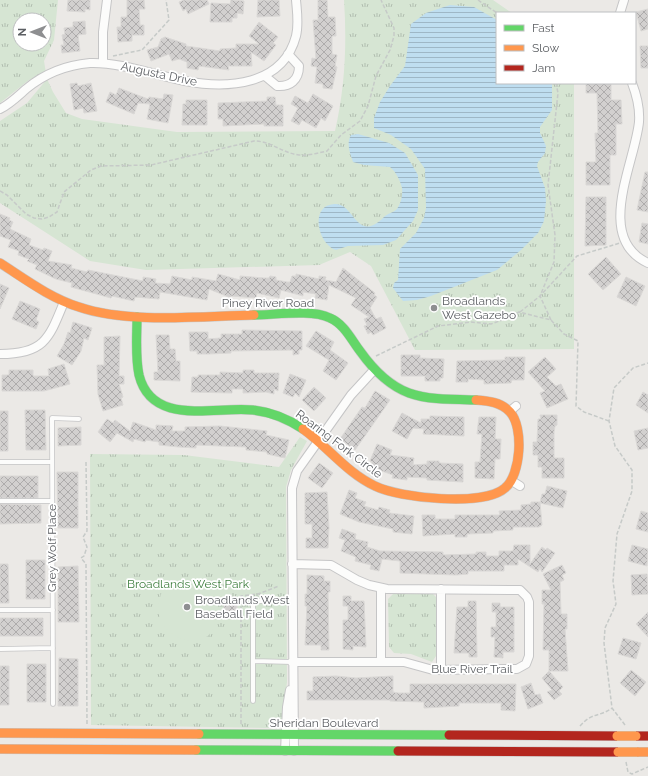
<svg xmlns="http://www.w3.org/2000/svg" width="648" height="776" font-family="Raleway,sans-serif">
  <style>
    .grass { fill: url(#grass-tufts); fill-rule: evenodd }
    .garden { fill: #d6e5d3 }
    .water { fill: url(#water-rules) }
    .building { fill: url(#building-cross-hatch); stroke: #dad8d6 }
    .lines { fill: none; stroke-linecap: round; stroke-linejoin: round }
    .lane-casing { stroke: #c5c5c6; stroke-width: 5.5 }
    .street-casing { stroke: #c5c5c6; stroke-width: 10 }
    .fast-casing { stroke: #c5c5c5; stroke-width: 10 }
    .slow-casing { stroke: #c5c5c5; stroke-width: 10 }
    .jam-casing { stroke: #c5c5c5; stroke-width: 10 }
    .path { stroke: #c6cac8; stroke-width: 1.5; stroke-dasharray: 4 2; stroke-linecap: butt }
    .lane { stroke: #fcfcfb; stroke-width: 4 }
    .street { stroke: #fcfcfb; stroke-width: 8 }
    .fast { stroke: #63d668; stroke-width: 9 }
    .slow { stroke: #ff974d; stroke-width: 9 }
    .jam { stroke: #b3261e; stroke-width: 9 }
    .slow-bridge-casing { stroke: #d0c7b7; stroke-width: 10; stroke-linecap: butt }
    .slow-bridge { stroke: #ff974d; stroke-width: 9 }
    .poi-dot { fill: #8e8f91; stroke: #fff; stroke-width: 1.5 }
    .labels { text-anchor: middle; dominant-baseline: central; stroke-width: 3.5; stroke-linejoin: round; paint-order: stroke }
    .street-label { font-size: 12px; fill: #5c5f63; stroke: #fff }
    .poi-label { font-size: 12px; fill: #5c5f63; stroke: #fff; text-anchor: start }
    .park-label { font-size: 12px; fill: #3f7f3f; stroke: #fff }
  </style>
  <defs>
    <pattern id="grass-tufts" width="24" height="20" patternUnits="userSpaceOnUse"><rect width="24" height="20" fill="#d6e5d3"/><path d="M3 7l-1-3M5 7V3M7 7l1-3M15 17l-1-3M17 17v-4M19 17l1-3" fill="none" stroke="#b1bdaf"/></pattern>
    <pattern id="water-rules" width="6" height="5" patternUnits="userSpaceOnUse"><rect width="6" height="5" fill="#bfdef0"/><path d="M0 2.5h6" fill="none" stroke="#9eb7c6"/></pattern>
    <pattern id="building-cross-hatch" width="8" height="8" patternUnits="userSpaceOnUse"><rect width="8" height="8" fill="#d2d0cf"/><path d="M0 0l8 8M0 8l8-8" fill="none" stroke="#aeacac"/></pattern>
  </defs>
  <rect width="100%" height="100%" fill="#ebe9e6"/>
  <!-- grass -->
  <path class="grass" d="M0,0H58L54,40L44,61L46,73L29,80L0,103ZM20,20H44V44H20Z
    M344,0H493L512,13H497V83H574V349L415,350L371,266L350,252L319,265L146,270L90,261L0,203V121L27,103L47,79L53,92L66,113L82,119L177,132L335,131C345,88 347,44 344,0Z
    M300,437L307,441L291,470L286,487L287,682L282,722L277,727L269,728L91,725L90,454L184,455L279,467Z
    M432,593L437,598L436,656L432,662L411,654L394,653L389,647L388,599L393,594Z"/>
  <!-- garden -->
  <path class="garden" d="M209,584L214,590C214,599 217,623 213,629C201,653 163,637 159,615C157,605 161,594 164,585Z"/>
  <!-- water -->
  <path class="water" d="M450,5L474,7L497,20V83H552V110L540,127V133L546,146L545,153L538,162L537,166L545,188L546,201L544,221L538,233L521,250L497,270L431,296L417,300L403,301L393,288L394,283L398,280L400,249L416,233L424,218L426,208L425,169L411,149L391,135L374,128V118L380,102L390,86L405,66L411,24L426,13Z
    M358,134L389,143L405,153L418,175V210L413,221L396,240L383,245L348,246L336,250C318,244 309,206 334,204C355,202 356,245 384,217C388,213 393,213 397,209C401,203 403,195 402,188C400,180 396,172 390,167L364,165L353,162C350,153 346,144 351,135Z"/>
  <!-- building -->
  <path class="building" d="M68,0H90V10L85,9V12L67,11Z
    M127,0H144L145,9H139L140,25H144V35H132V41L118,42L117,27H121V17H127Z
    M184,0H207L209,4L188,14L186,9L183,11L179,2Z
    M231,0L244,1L243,14L237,13V18H232V22H210L211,3L230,4Z
    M258,0H279L280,16L257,17Z
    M318,0H327L328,17H335L336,36H332V54L337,55L335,66L337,67L332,89L323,88V84L315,83L317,67L311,66L312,58L316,59L313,20H318Z
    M648,9V29L641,31L636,12Z
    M85,21L86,34L78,35L80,51L62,53L61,45H64L62,35L65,34L64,28L73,27V22Z
    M259,22L278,37L273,43L276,45L264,61L251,52L252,66H228L229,70L199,66L198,70L187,68V62L179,59L172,61L169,54L151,61L147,50L158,47L161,39L165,37L186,44V46L220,51V49L236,48V44H259L249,36Z
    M640,46H648V68H641Z
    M77,83L78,86L91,83L97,111L84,113L83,108L74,110L70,84Z
    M586,83H611V100H621L622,124H616V155H610V185H586V162H596L595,133H598L597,93H586Z
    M119,88L148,99L149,97L163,99L164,94L173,95L168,123L147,119L150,104L138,103L134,114L106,102L110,92L116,95Z
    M313,94L333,106L325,121L321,118L316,128L302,120L299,125L291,121L298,108L291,104L295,96L308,103Z
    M267,97H275L276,105H283V126H264V124L223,126V119H218V103L267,101Z
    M186,100H207V125H182L183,104H186Z
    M645,172H648V212L637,210Z
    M586,197H606V245L585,246Z
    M0,214L10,218L9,220L13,222L10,229L31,239L29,245L43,250L44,248L52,251L48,261L72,265L71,268L87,272L88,270L143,281V277L156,279L155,283L170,284L172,276L192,280V277L216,281L218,274L240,280V276L264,278H269L270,276L276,277V280L287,282H290L292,276H296V274L319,279V276L326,277L325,280L336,282L343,268L375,293L374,295L377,297L370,308L376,319L381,317L386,328L373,335L371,332L368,334L364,326L367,325L364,319L369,317L351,305L356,298L329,285L327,300L315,298L316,294L303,292V296L281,290L279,298L257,293L256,298L231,296V298L209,289L207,300L160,292L159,299L135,297L134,301L112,296L111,298L71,287L72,283L56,279L35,269L37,265L27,261L29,259L18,255L19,251L8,247L11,240L0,236Z
    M642,223L648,224V244L639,242Z
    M606,257L621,274L603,290L588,274Z
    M626,277L645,286L636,306L617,297Z
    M0,284L9,288L0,309Z
    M20,301L40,309L36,320L39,322L36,329L12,319Z
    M73,322L92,328L88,340L84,338L81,351L72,365L57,356L64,344L68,332L70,333Z
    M242,330L302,331V350H299V354L293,355V350L231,351V353L208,354H197V351H190L189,332H208V339L221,338V334H242Z
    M316,331L334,342L330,350L348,363L336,380L323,371L329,360L306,346Z
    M156,335H169L170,349H175L176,361H180V381L154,380V372H158Z
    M120,336L119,376H124V384H119L123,397L121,398L123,405L103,411L98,394L97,365H104V337Z
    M401,355H420V358L444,359L443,378H440V381H425V376H401Z
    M505,357H525L524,380H512L511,383L484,384V380L468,379V382H456L457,361L505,360Z
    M545,357L556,369L547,377L556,386L561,384L568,399L547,408L540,393L545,391L528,372Z
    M64,364L70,384L44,391H2V375H9V370H33V376H49L48,369Z
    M243,370H254V373H279L278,391L274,389V394L266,392L243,393V389H232V393L191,392L192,377H198V375H220V372L243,373Z
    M290,374L306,380L299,397L295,393L293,397L283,393Z
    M314,387L326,398L314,411L302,400Z
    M375,391L390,400L355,450L340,439L362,407L365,408Z
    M643,392L648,395V413L636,405Z
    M25,410H45L46,450H26Z
    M0,411H8V451H0Z
    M402,413L421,423V419H430V416L464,417V436L423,434L424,429L413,428L407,439L392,431Z
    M540,415H557V425L555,426L554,432V458H564V478H542V467H538V455H533V442H537L538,419H541Z
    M479,417H496L495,439H501L500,459H495L494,479L475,478V462H480L482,434H477Z
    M107,419L113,423L115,420L130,431L133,422L156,430V425L173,426L172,431H185V427L220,426L267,431L266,435L289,440L285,458L267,454V452L246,450V447L196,445V448L179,447L159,445V442L146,440L145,442L134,439L133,442L117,433L110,442L98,432Z
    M81,427V445L58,446V428Z
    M648,428V448L638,450L634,431Z
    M377,444L392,450L390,455L414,458L413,465L427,464V461H439V463L463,464V482L427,480V478L407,477V480L392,478L393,475L371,467L372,462L370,461Z
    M319,463L333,473L322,488L308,478Z
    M57,472H78V528H58Z
    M0,476H38V498H0Z
    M547,486L567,491L563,508L540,503L542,494H545Z
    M349,490L357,493L355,498L366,502L364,506L378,510L379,507L390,510L389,513L414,516L412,534L393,532V529L359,522L340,514Z
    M327,492L329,527L328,548H306V538H312V524H305V493Z
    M531,502H540L542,525L539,527H513V530L493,531V533L467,534V537H455V534L423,536L422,515H435V519H455V515H500L499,511L521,510V505L531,504Z
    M0,504L41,505V523L0,524Z
    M641,511L648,513V532L636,529Z
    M342,529L356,534L355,539L368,542L367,547L380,551L443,552V555L476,554V552H486V556H499V551H513L514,545H530V564L542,547L546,550L547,548L555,553L542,572L540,568L538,572L518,559V565H504V571H468V574L456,575L400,573V561L382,559L379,571L370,569L371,565L355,561L356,557L341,551L345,540L339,538Z
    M632,545L648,549L647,566L628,561Z
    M26,560H45V599H26Z
    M0,564H8L9,603H0Z
    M562,565L566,573L562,575L564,580L560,582L561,614H567V629H565L568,671H549V650H543L544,604H542V590H551L543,574Z
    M78,566L79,622H58V567Z
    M647,574L648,594L632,595L631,575Z
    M307,575L324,576V581H330V592H328L329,650H321V645H305L307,606H305V594H307Z
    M343,596H351V601H364L366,647L353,646V650L343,649V620H348V606H343Z
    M237,599V612H224V600Z
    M468,601H476L477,657H469V653H454L457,607H468Z
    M492,603H500V607H514V652H503V658L494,657L495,637H491V627H496V612H492Z
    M648,612V637L636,624Z
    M0,618H43V636H0Z
    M623,638L641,643L636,659L618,654Z
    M59,658L78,659V706H58Z
    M27,664H46V702H27Z
    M0,666H9V705H0Z
    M631,670L646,682L635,696L620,683Z
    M549,671L563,687L559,691L562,694L554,700L547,692L552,690L542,678Z
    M336,676L356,678L393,676V692L398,693H410V684H516L515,711L501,710V703H459V706L424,708V702L390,701V700H307V691H313V677Z
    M531,683L535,695L540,694L543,703L528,709L521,687Z"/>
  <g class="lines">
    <defs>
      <path id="lane" d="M0,462H52
        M0,501H52
        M0,610H53
        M0,649L53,648
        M253,661L292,662
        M253,701V601H292
        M53,704L52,418L79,419"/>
      <path id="street" d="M620,13L624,0
        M103,63V32L107,0
        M265,76L277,86C290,87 299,80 299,66L288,54
        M632,83C637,96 640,108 639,122C635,163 594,238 648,263
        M0,109C10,104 18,96 26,89C44,74 67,65 90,63C121,62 154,75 185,81C227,89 283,86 296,36C299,24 297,12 296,0
        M0,354C44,354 49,339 64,302
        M510,411L516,406
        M512,481L520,486
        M292,564L331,565L357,580L369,585L387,589L520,590L527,597L529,602V656L526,664L517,669L433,670L404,662H292
        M381,588V662
        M441,589V670
        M285,751L287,707L290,690
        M294,751L292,488L297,471L351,395L374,370"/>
      <path id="fast" d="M254,315C275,315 311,309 330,318C344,324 351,339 360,351C395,400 421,399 476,400
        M137,317C137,336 135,356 139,375C152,427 214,406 253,410C271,412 288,419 303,429
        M199,734L449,735
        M196,750L398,751"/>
      <path id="slow" d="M0,263C25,279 50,298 79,307C128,324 202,316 254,315
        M303,429C328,447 347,473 375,486C399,498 484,507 505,488C521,475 524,427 510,412C501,402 488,401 476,400
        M0,733L199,734
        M0,749L196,750
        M637,752H648"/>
      <path id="jam" d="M449,735L617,736
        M636,736H648
        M398,751L618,752"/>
    </defs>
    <!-- lane casing -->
    <use href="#lane" class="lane-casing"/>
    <!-- street casing -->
    <use href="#street" class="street-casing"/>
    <!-- fast casing -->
    <use href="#fast" class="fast-casing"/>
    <!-- slow casing -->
    <use href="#slow" class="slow-casing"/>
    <!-- jam casing -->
    <use href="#jam" class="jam-casing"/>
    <!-- path -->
    <path class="path" d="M478,0L497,13
      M113,56L142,50L169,20L166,0
      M0,191L7,195L26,214L34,218L42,219L49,217L57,212L64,192L91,170L101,166L151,165L254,141C271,141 282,153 299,155C308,156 318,153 327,151L341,135L360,121L368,106L376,76L390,50L394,36V28L381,0
      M520,312L540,296L577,256L620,243
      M551,320L540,296L554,262L555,235L548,185L558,93L556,83
      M376,356L438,326L471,322L491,324L505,319L519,312L551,320L564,334L578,341L576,406L584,412L609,421
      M86,462L87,531L83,537L87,547L84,556L81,558L86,564L87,724
      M241,724V596L258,594L279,586
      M625,725L612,708L604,643L605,628L616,604L613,581L617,534L632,491V470L615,446L609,421L614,388L633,368L648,363
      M580,726C592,712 600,717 612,708
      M626,762L628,772L632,774L648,767"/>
    <!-- lane -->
    <use href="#lane" class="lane"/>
    <!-- street -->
    <use href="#street" class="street"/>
    <!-- fast -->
    <use href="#fast" class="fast"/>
    <!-- slow -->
    <use href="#slow" class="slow"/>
    <!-- jam -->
    <use href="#jam" class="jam"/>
    <defs>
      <path id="slow-bridge" d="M617,736H636
        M618,752H637"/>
    </defs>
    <!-- slow-bridge casing -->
    <use href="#slow-bridge" class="slow-bridge-casing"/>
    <!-- slow-bridge -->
    <use href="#slow-bridge" class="slow-bridge"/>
  </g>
  <!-- markers -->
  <g class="poi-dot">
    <circle cx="434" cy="308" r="4"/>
    <circle cx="187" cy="607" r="4"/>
  </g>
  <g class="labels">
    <!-- street labels -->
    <g class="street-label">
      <text transform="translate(159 74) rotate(12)">Augusta Drive</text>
      <text x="268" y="303">Piney River Road</text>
      <text transform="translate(339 444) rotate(37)">Roaring Fork Circle</text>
      <text transform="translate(52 548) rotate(-90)">Grey Wolf Place</text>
      <text x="472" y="669">Blue River Trail</text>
      <text x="324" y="723">Sheridan Boulevard</text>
    </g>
    <!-- poi labels -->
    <g class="poi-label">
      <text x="442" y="301">Broadlands<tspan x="442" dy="14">West Gazebo</tspan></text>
      <text x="195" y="600">Broadlands West<tspan x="195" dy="14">Baseball Field</tspan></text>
    </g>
    <!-- park labels -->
    <g class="park-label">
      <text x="188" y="584">Broadlands West Park</text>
    </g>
  </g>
  <!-- legend -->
  <rect x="496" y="12" width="140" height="72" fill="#ffffff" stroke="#bebfc1"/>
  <rect x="504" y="25" width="20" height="6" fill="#63d668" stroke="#bebfc1"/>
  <text x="532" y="32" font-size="12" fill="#5c5f63">Fast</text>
  <rect x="504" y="45" width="20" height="6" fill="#ff974d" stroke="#bebfc1"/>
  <text x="532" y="52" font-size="12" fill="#5c5f63">Slow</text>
  <rect x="504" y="65" width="20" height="6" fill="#b3261e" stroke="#bebfc1"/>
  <text x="532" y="72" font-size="12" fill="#5c5f63">Jam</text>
  <!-- north arrow -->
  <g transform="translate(32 32) rotate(270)"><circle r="19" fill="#ffffff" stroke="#bebfc1"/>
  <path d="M0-3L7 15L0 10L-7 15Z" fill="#8e8f91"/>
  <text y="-6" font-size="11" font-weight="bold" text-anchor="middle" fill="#5c5f63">N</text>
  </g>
</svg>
